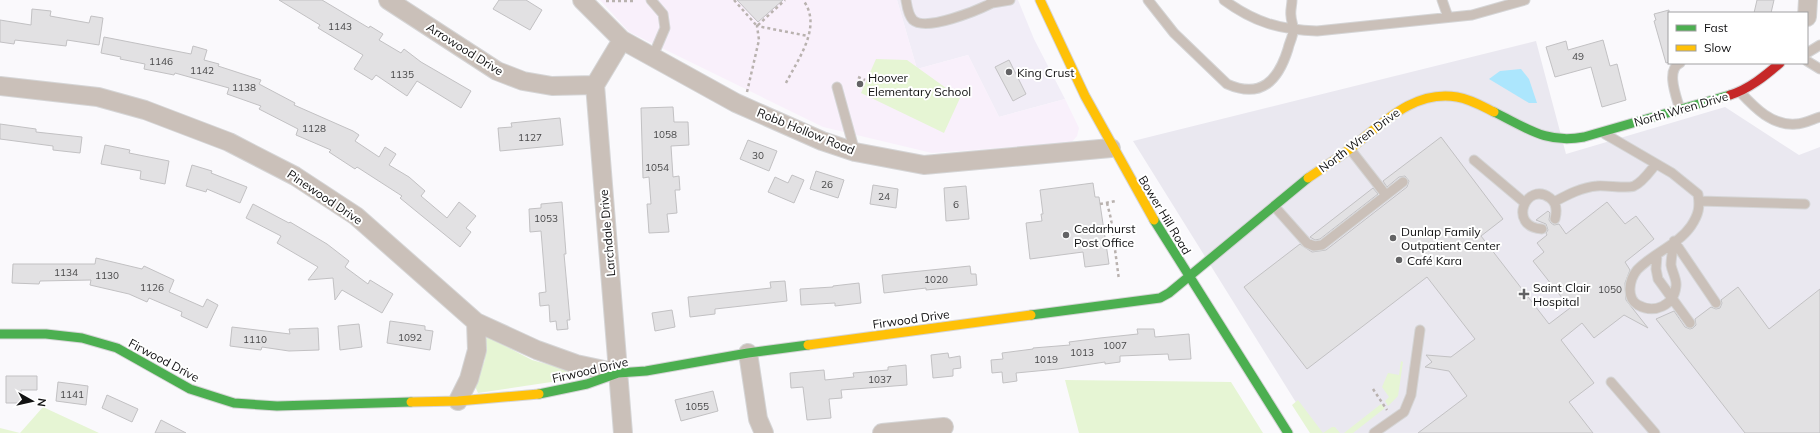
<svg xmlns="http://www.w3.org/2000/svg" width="1820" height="433" font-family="Mulish,sans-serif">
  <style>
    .commercial { fill: #f1edf7 }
    .built { fill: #eae8f0 }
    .education { fill: #f9f0fb }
    .green { fill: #e6f5d4 }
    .water { fill: #ace6fd }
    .building { fill: #e2e1e3; stroke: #c2c1c3 }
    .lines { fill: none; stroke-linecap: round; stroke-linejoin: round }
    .lane-casing { stroke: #d5d5d6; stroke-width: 11 }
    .street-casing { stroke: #d5d5d6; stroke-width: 20 }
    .fast-casing { stroke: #d5d5d6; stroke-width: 11 }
    .slow-casing { stroke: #d5d5d6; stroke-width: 11 }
    .jam-casing { stroke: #d5d5d6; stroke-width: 11 }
    .path { stroke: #b9b2af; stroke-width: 2.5; stroke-dasharray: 3 3; stroke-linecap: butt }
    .lane { stroke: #cac0b9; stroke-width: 9 }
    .street { stroke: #cac0b9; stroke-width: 18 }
    .fast { stroke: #4caf50; stroke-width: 9 }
    .slow { stroke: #ffc107; stroke-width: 9 }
    .jam { stroke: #c62828; stroke-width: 9 }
    .poi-dot { fill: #636365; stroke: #fff; stroke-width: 1.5 }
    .labels { text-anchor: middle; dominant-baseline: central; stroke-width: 4; stroke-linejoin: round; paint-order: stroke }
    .number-label { font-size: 10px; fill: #484849 }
    .street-label { font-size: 12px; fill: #121213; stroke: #fff }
    .poi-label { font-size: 12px; fill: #121213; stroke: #fff; text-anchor: start }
  </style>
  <rect width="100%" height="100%" fill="#faf9fc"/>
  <!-- commercial -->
  <path class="commercial" d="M897,0H1018L1034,39L1065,99L999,117L968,55L917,69Z"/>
  <!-- built -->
  <path class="built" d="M1536,41L1566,154L1725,107L1799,155L1820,147V433H1315L1133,141Z"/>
  <!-- education -->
  <path class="education" d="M600,0H897L917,69L968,55L999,117L1065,99L1079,128L1077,136L1071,143L932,153L823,127L629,32Z"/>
  <!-- green -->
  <path class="green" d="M876,59L907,60L960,98L944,133L861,93Z
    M488,337L532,360L579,373L578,378L478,393L474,384L485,360V340Z
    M1401,361L1403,362L1398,396L1388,406L1385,401L1389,397L1382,387L1388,373L1399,375Z
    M1065,380L1231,382L1263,433H1079Z
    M1298,400L1323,433L1332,427H1335L1340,433H1310L1292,405Z
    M1381,404L1385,408L1353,433H1344Z
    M43,407L99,433H0V428L20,433Z"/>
  <!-- water -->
  <path class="water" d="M1521,69L1529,79L1537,103H1529L1489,79L1500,71Z"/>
  <!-- building -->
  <path class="building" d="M279,0H322L369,28L370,26L383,34L379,40L401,53L404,49L421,62L471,91L461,108L417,81L407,96L376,75L372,80L354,69L363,55L318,28L320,25Z
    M499,0H526L542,10L530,30L493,9Z
    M737,0H783L758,22Z
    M1757,0H1774L1771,13H1754Z
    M32,9L51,11L50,16L89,23L91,16L103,18L99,45L67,40L66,46L15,40L14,44L0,42V20L31,25Z
    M1669,10V62L1666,63L1654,21L1656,20L1654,14Z
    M104,37L191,54L193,46L207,50L204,60L219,64L218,66L261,80L259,84L295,103L294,105L353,131L359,135L355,141L379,157L385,147L396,154L389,165L409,177L425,191L421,196L447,218L459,202L476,216L466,228L471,232L460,247L400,198L402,196L357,167L355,169L329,152L331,150L296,135L298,129L259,109L261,106L227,94L229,88L175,73L174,75L144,69L145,64L120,59L121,57L101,53Z
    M1603,40L1610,66L1617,64L1626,100L1602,107L1591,67L1555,77L1546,47L1566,41L1568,50Z
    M1009,60L1026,94L1013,101L995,67Z
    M673,107L674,122H688L689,145L671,146L673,177L679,176L680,190H675L677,213L667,214L669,232L649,233L647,204H651L649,177L643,178L641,108Z
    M560,118L563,145L500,151L498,128L512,127L511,123Z
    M0,124L36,129V132L82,137L80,153L53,150V146L0,139Z
    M1441,137L1503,219L1481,236L1549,324L1570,308L1533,261L1544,252L1537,243L1547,235L1546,233L1548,230L1546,224L1536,220L1548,211L1550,213L1549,220L1551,223L1554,225L1559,224L1566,234L1607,202L1625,224L1636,216L1654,239L1625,262L1630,270L1625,283L1626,300L1648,328L1624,315L1594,338L1582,323L1561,340L1594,383L1569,402L1593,433H1418L1467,396L1449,371L1425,367L1432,362L1426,355L1451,357L1475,339L1427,277L1307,369L1244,287L1300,244L1312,252L1326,250L1407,187L1409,181L1405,176L1399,177L1387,187L1383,181Z
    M748,140L777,151L769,171L740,159Z
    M105,145L130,150L129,153L169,161L165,184L140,179L141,171L101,164Z
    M192,165L212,171L211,173L247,187L240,203L207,189L206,192L186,186Z
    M816,171L844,180L838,198L810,189Z
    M792,175L804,180L794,203L768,192L775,177L788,183Z
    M1093,183L1095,197H1099L1109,264L1085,267L1083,252L1030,259L1026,223L1042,221L1041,214H1043L1040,190Z
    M873,185L898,189L896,208L870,204Z
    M966,186L969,219L946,221L944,188Z
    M1373,188L1378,194L1320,239L1315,240L1310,237Z
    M562,202L566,254H564L570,320H567L568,329L557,330L556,321L550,322L549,305L540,306L539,293L546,292L541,231L530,232L529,209L541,208V204Z
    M253,204L289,223L290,222L327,244L349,261L345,267L368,284L370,280L393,294L382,313L342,290L335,300L333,278L308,280L318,267L277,243L281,236L246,218Z
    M96,258L142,269L144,266L174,280L169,292L203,307L207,299L218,305L207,328L181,316L182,312L149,298L147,302L129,294L90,285L91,280L40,281L39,284L12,283L13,264H95Z
    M970,266L971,274H976L977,285L926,290V288L884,293L882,275Z
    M785,281L787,301L715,309V314L690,317L688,297L771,288L770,282Z
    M859,283L861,303L835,306V303L801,305L800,289L833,287V286Z
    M1738,287L1769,329L1820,289V433H1745L1656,319L1674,311L1685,327L1690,329L1693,328L1696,325L1695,319L1711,307L1716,309L1720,308L1722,303L1721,300Z
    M672,310L675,327L655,331L652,313Z
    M390,321L425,326V330L433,331L430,350L387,343Z
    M359,324L362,347L340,350L338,326Z
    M232,327L290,334L289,329L318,328L319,350L289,351L262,347L261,350L230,346Z
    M1137,329H1154L1155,337L1189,334L1191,359L1169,360L1168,354L1120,356V362L1105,364V362L1058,369L1016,373L1017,381L1003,383L1002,372L992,373L991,360L1003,359L1002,353L1033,349V348L1070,345L1069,342L1100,338L1138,334Z
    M948,353L949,358L960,356L961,368L953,369V376L933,378L931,355Z
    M906,365L907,385L841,390L842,398L829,399L831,418L807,420L803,387L791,388L790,373L824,370L825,380L854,377L853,373L888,370V367Z
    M6,376H37V390H21V403H6Z
    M58,382L88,386L86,405L56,401Z
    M713,391L718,411L681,421L675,400Z
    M107,395L138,409L132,422L102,408Z
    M161,420L186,433H155Z"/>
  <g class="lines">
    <defs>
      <path id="lane" d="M651,0L663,14L665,28L653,56
        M906,0C907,6 908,15 913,20C926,32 978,10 992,3L991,0
        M1148,0L1174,33L1227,84C1261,99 1278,81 1288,49C1289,43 1293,37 1293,31C1294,26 1291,21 1291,16C1290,11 1292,5 1292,0
        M1224,0C1254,22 1280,30 1317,31L1472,15L1525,0
        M1442,0L1448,17
        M992,3L1010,0
        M1807,53L1820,45
        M1807,61L1820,69
        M1680,63C1665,70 1677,98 1680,110
        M837,87L855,152
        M1740,92C1755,108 1772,126 1796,124C1804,124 1813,119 1820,117
        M1605,134L1672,173L1698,194C1700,207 1699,214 1691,226C1678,245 1653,253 1637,270C1629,280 1626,298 1638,305C1654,314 1674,306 1676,286C1677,279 1672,272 1671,265C1671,258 1673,249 1674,241
        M1350,149L1386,195
        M1474,160L1525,203
        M1699,201L1805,204
        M1554,202C1567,195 1582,187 1597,186C1606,185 1628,189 1634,186C1643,182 1650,171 1656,164
        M1274,206L1307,243L1314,246L1322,245L1403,182
        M1542,229C1507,227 1526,180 1550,198C1557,203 1557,211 1555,219
        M1674,241L1716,303
        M1657,255L1656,269L1658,279L1690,323
        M1611,382L1655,433
        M1374,433L1404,412L1411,395L1420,330"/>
      <path id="street" d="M388,0L497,71L523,81L552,86L595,85
        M582,0L622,40L736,103L822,141L855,152L924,165L1111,148
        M1807,17L1808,0
        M622,40L595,85L623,433
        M0,86L98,97L145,110L229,142L295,176L356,216L476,322L537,350L576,364L618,373
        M748,353L758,419L764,433
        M458,401L469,379L477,350L476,322
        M882,433L944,427"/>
      <path id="fast" d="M1494,112C1527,128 1546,144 1584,137L1730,95
        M1154,220L1288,433
        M1031,315L1160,298L1169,293L1308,178
        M0,334H46L82,338L117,348L190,389L234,403L277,406L411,402
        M539,394L587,384L618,373L646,371L748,353L808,345"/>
      <path id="slow" d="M1040,0L1085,96L1154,220
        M1308,178C1324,167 1340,157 1355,145C1385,121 1415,90 1457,97C1470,99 1482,106 1494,112
        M808,345L1031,315
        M411,402L458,401L539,394"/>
      <path id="jam" d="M1730,95C1749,89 1765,76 1780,63"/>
    </defs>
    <!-- lane casing -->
    <use href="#lane" class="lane-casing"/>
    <!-- street casing -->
    <use href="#street" class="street-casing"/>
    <!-- fast casing -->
    <use href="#fast" class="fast-casing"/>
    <!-- slow casing -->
    <use href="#slow" class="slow-casing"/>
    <!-- jam casing -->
    <use href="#jam" class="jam-casing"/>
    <!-- path -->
    <path class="path" d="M734,0L757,26L785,0
      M606,1H635
      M858,77L865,80
      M786,83C798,59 823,26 803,0
      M747,92L759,40L757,26L808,36
      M1107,203L1111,219L1119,280
      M1100,204L1116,201
      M1373,389L1387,410"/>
    <!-- lane -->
    <use href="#lane" class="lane"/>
    <!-- street -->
    <use href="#street" class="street"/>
    <!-- fast -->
    <use href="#fast" class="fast"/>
    <!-- slow -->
    <use href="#slow" class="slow"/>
    <!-- jam -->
    <use href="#jam" class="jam"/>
  </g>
  <!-- markers -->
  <g class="poi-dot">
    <circle cx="1009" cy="72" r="4"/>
    <circle cx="860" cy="84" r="4"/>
    <circle cx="1066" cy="235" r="4"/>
    <circle cx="1393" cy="238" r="4"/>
    <circle cx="1399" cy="260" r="4"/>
    <path d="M1522 288h4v4h4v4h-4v4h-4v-4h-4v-4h4z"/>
  </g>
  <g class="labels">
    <!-- number labels -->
    <g class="number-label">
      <text x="340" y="26">1143</text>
      <text x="1578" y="56">49</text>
      <text x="161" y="61">1146</text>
      <text x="202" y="70">1142</text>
      <text x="402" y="74">1135</text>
      <text x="244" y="87">1138</text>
      <text x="314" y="128">1128</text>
      <text x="665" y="134">1058</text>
      <text x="530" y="137">1127</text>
      <text x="758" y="155">30</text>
      <text x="657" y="167">1054</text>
      <text x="827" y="184">26</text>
      <text x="884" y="196">24</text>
      <text x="956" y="204">6</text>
      <text x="546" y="218">1053</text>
      <text x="66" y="272">1134</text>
      <text x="107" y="275">1130</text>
      <text x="936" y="279">1020</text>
      <text x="152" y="287">1126</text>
      <text x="1610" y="289">1050</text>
      <text x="410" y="337">1092</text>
      <text x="255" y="339">1110</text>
      <text x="1115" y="345">1007</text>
      <text x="1082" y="352">1013</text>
      <text x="1046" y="359">1019</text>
      <text x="880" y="379">1037</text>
      <text x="72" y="394">1141</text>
      <text x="697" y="406">1055</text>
    </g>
    <!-- street labels -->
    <g class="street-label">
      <text transform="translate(465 49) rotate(32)">Arrowood Drive</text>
      <text transform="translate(1681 109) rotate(-16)">North Wren Drive</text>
      <text transform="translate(806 131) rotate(22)">Robb Hollow Road</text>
      <text transform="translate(1359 140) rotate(-37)">North Wren Drive</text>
      <text transform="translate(325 197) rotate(34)">Pinewood Drive</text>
      <text transform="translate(1165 215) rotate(59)">Bower Hill Road</text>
      <text transform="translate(607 233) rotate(-95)">Larchdale Drive</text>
      <text transform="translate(911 319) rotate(-8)">Firwood Drive</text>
      <text transform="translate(164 360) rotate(28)">Firwood Drive</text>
      <text transform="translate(590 370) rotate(-13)">Firwood Drive</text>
    </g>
    <!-- poi labels -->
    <g class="poi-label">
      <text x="1017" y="72">King Crust</text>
      <text x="868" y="77">Hoover<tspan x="868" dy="14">Elementary School</tspan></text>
      <text x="1074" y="228">Cedarhurst<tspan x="1074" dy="14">Post Office</tspan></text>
      <text x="1401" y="231">Dunlap Family<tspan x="1401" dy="14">Outpatient Center</tspan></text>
      <text x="1407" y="260">Café Kara</text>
      <text x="1533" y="287">Saint Clair<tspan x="1533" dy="14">Hospital</tspan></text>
    </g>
  </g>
  <!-- legend -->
  <rect x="1668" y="12" width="140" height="52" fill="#ffffff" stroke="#a0a0a1"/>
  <rect x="1676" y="25" width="20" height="6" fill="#4caf50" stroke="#a0a0a1"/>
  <text x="1704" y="32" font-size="12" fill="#121213">Fast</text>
  <rect x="1676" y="45" width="20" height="6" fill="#ffc107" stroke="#a0a0a1"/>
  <text x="1704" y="52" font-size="12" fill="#121213">Slow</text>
  <!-- north arrow -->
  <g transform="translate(32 401) rotate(98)" stroke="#ffffff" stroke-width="3" paint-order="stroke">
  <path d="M0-3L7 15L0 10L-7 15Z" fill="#121213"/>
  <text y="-6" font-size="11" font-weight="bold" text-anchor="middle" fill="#121213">N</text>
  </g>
</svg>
